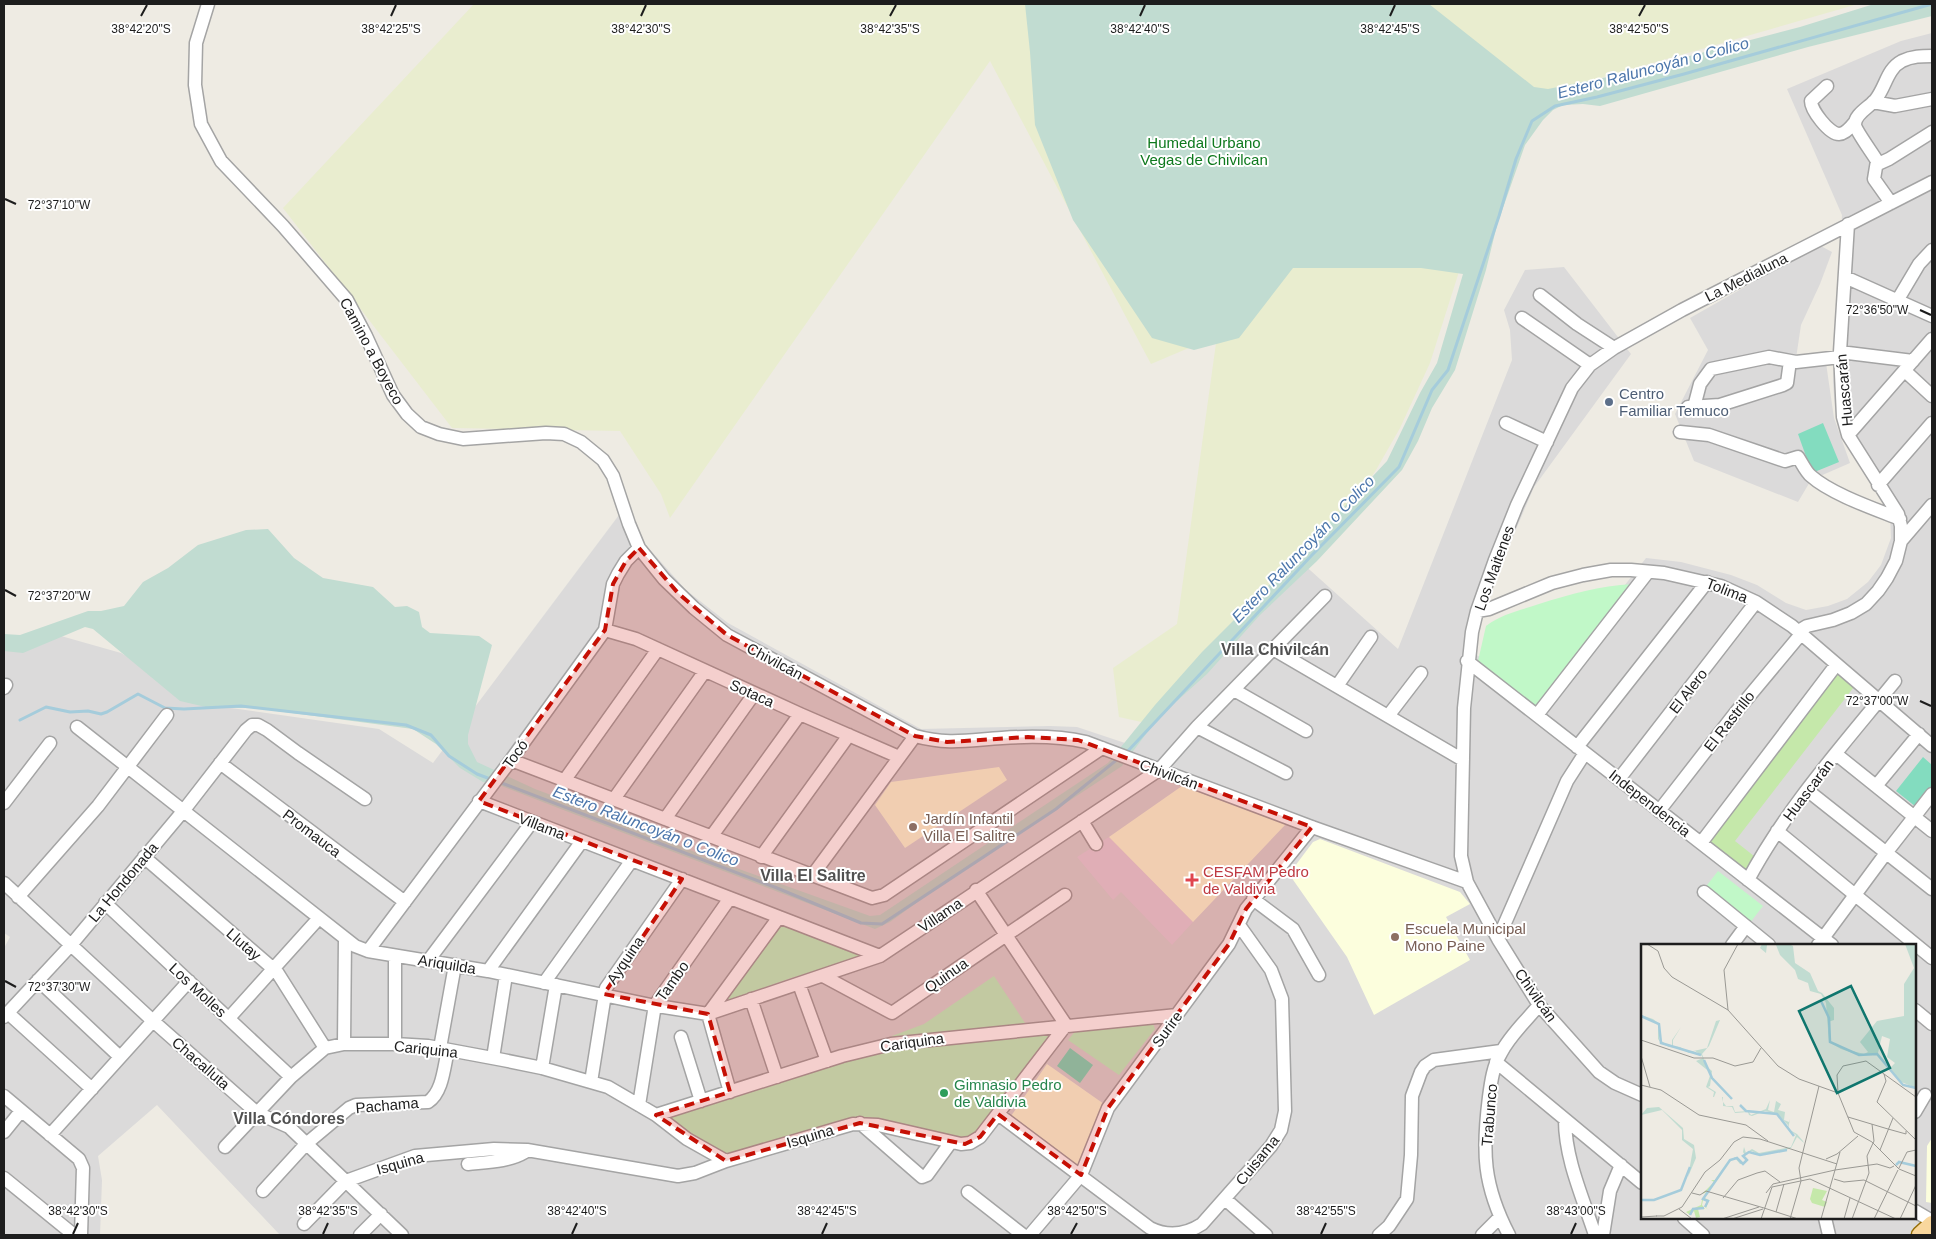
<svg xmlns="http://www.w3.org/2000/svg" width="1936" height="1239" font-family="Helvetica,sans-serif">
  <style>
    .residential { fill: #dbdada; fill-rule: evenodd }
    .industrial { fill: #e7d6e3 }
    .education { fill: #fcfedd }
    .farmland { fill: #e9edcf }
    .grass { fill: #c5e8aa }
    .wetland { fill: #c1dcd1 }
    .park { fill: #c1f8c8 }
    .pitch { fill: #83dcbf }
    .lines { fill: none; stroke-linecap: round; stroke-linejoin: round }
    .stream { stroke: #a5ccdb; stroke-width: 3 }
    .minor-casing { stroke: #a4a4a4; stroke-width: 15 }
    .major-casing { stroke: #936c03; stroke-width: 19 }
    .minor { stroke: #fff; stroke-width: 12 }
    .major { stroke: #f9d79d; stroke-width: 16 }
    .marked { fill: #c61005; fill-opacity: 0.2; stroke: #c61005; stroke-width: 4; stroke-dasharray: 10 6; stroke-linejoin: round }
    .ticks { fill: none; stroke: #1d1d1d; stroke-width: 2 }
    .service-dot { fill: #5c6f8a; stroke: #fff; stroke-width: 2 }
    .education-dot { fill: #8d6e63; stroke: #fff; stroke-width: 2 }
    .health-dot { fill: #e0444e; stroke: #fff; stroke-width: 2 }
    .leisure-dot { fill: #2e9e5b; stroke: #fff; stroke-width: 2 }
    .labels { text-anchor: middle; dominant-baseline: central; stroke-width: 4; stroke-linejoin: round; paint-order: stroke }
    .park-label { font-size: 15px; fill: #0e791d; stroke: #fff }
    .street-label { font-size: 15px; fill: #1d1d1d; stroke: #fff }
    .service-label { font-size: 15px; fill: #4e5e75; stroke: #fff; text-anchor: start }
    .education-label { font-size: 15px; fill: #785e54; stroke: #fff; text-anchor: start }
    .health-label { font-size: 15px; fill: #be3a42; stroke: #fff; text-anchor: start }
    .leisure-label { font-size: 15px; fill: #27864d; stroke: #fff; text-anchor: start }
    .water-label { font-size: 16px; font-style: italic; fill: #4c76ab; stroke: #fff }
    .neighbourhood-label { font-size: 16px; font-weight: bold; fill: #505050; stroke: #fff }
    .inset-river { fill: none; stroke: #a5ccdb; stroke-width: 2.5 }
    .inset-road { fill: none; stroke: #9a9994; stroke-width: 1 }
    .view { fill: #0f766e; fill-opacity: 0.15; stroke: #0f766e; stroke-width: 2.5 }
    .inset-edge { fill: none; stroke: #1d1d1d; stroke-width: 2.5 }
    .ticks-label { font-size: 12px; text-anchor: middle; fill: #1d1d1d; stroke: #fff; stroke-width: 4; stroke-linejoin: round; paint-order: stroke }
  </style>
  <rect width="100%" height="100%" fill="#eeebe3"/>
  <!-- residential -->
  <path class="residential" d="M1932,33V1235H280L157,1105L98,1156L102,1180L100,1235H4V948L10,937L4,933V638L54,634L121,653L210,705L379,729L433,763L619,515L686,590L728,623L921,729L1050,726L1077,727L1131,745L1301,562L1398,649L1512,360L1510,330L1504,310L1525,270L1564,267L1631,354L1534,487L1466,647L1536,699L1646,558L1681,562L1731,575L1757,585L1786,603L1806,610L1828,606L1847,599L1868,582L1881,565L1891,538L1890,513L1840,430L1835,409L1833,383L1842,215L1787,89L1901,41ZM1642,945H1915V1218H1642Z
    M1819,245L1832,252L1820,284L1801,325L1795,365L1826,363L1834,418L1850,463L1811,480L1798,502L1694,461L1675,414L1708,350L1690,318Z"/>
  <!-- industrial -->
  <path class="industrial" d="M1109,837L1193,922L1172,945L1121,892L1113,900L1077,857Z"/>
  <!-- education -->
  <path class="education" d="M999,767L1007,780L905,848L875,805L891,782Z
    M1182,786L1286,824L1193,922L1109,837Z
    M1320,839L1460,892L1470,904L1446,917L1470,960L1374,1015L1347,957L1289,874L1313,842Z
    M1047,1064L1104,1104L1077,1166L1011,1116Z
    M1932,1138V1203L1926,1202L1927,1146Z"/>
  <!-- farmland -->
  <path class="farmland" d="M474,4H1858L1548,93L1496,155L1430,363L1400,428L1376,470L1364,488L1146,723L1119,717L1113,668L1177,624L1217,336L1151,364L990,61L670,518L661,494L620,431L452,428L283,208Z"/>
  <!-- grass -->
  <path class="grass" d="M1836,665L1857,683L1735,841L1759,860L1748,880L1701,843Z"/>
  <!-- wetland -->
  <path class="wetland" d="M1025,4H1429L1534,87L1548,89L1617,75L1800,27L1874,4H1932V16L1808,47L1600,106L1583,104L1563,105L1553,110L1543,120L1525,145L1497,225L1486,270L1455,370L1432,408L1418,441L1402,470L1317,561L1260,615L1207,674L1158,718L1122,766L930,893L890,922L875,929L566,811L499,785L483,782L460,768L436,744L413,729L254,708H210L180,701L93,629L85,627L23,653L4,651V634L20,635L88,611H101L124,606L143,582L168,568L198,545L246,530L268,529L294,558L323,578L373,587L395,607L407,606L419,612L422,627L430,633L479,636L492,645L468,735V744L477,762L535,789L634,826L711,859L870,916L880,915L1108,763L1155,705L1202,652L1300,554L1387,461L1420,393L1437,363L1463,274L1421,268H1293L1239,338L1194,350L1152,338L1073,220L1035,125L1030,52Z"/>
  <!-- park -->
  <path class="park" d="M1633,584L1537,708L1481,666L1478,661L1486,626C1503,613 1519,611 1539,604C1571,594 1599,586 1633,584Z
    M1718,871L1763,906L1749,924L1704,889Z
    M781,924L861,955L860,959L791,978L724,1002Z
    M994,976L1027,1026L1056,1030L972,1136L960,1139L869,1117L845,1120L727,1156L664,1118L882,1050L892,1036L924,1024Z
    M1153,1024L1155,1029L1119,1075L1068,1040L1077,1029Z"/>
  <!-- pitch -->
  <path class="pitch" d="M1823,423L1839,462L1812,473L1798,434Z
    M1923,757L1932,765V787L1916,807L1896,791Z
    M1070,1048L1093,1065L1080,1083L1057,1066Z"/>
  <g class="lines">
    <!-- stream -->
    <path class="stream" d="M20,720L46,707L70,712L88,711L101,714L107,712L138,694L165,708L184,709L241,706L406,725L431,735L449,756L477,774L493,780
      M1126,753L1312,555L1399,467L1432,390L1448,370L1499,216L1516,159L1532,121L1555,106L1597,97L1684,74L1932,4
      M499,782L777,888L861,923L882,924L1056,809L1119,758"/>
    <defs>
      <path id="minor" d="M208,4L196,43L195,85L201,124L221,161L283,226L347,300L366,336L393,395L407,414L421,427L439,434L463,439L546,433L564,434L581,442L603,460L613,476L629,524L639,548L664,579L694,608L727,635L915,736C948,745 969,740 1002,738C1030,736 1059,736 1086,742L1312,827L1467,882
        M1827,86L1811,101C1811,110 1829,134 1839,134C1845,134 1851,127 1855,122
        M1873,102L1895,106L1932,99
        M1878,164L1889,159L1932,132
        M1891,203L1874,179L1877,161C1873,154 1856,131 1855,125C1854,114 1870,107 1876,99C1886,86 1887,69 1902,61C1912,56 1922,56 1932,56
        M1848,224L1840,352L1843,417L1848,435L1898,514L1901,526V541
        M1845,277L1932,316
        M1540,295L1577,324L1614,348
        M1897,301L1919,264L1932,250
        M1522,318L1590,365
        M1840,352L1913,361
        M1905,371L1932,396
        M1688,407L1720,405L1783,385L1787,383L1790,361
        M1694,407L1700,384L1711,369L1769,357L1796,362L1840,357
        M1506,423L1547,442
        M1680,432L1709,435L1785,461L1798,457C1802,463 1806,472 1811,476C1831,494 1875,509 1900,519
        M1848,435L1932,339
        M1878,485L1932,423
        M1477,611L1489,609L1552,583L1583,575L1611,570H1631L1664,573L1721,586L1756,602L1792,626L1932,746
        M605,630L636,639L800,714L899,757
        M1273,649L1463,760
        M1467,661L1832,945
        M1337,686L1371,637
        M4,688L6,685
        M1234,690L1306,731
        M1537,715L1648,572
        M1388,716L1421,673
        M77,727L355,946L368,951L488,971L651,1005L708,1014L880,956L1159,770L1197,727L1325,596
        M1197,727L1286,773
        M1577,747L1707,582
        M1836,754L1932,831
        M511,760L872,898L884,895L1102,748
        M220,763L405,902
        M1619,779L1756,602
        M564,781L658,649
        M1876,786L1919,734
        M1807,790L1932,889
        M614,799L705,671
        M479,801L880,956
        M4,803L50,743
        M1659,811L1736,712L1801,634L1802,629L1807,626L1833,620L1851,613L1866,604L1878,591L1887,578L1896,561L1901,541L1932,505
        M665,819L754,694
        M1082,821L1096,844
        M1777,831L1932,958
        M711,837L800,714
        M1701,843L1836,665
        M144,857L277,972L325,1048
        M761,857L849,735
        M812,876L915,736
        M1748,880C1787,807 1843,745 1895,681
        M4,883L153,1021L257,1113L289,1127L402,1235
        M976,890L1066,1025
        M1704,892L1769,945
        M18,897L98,806L167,715
        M1253,899L1293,929L1319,975
        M105,903L291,1077
        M1498,939L1567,781L1585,753
        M1732,945L1746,926
        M1818,945L1886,853L1932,794
        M368,951L511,760L605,630L613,584L618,574L626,561L639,548
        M395,956V1044
        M428,961L532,822
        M488,971L582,841
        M823,976L892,1013L1065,895
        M38,980L120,1057
        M544,983L632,860
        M799,984L827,1061
        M751,999L777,1077
        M1915,1010L1932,1024
        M8,1013L92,1089
        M4,1017L71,945L184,810L246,730L252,725H258L267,730L298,753L365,799
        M229,1018L319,918
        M681,1037L701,1101
        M344,1044L345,938
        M440,1048L455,965
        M493,1058L506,975
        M1496,1062L1642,1183
        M542,1068L556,985
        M591,1082L606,988L682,879
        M730,1092L708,1014L779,917
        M1642,1095L1615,1083L1599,1072L1539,1005L1498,939L1467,882L1461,856L1464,708L1472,632L1477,611L1495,560L1517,505L1572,388L1590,365L1614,348L1682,310L1932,182
        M4,1096L79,1159L83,1168L81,1235
        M639,1105L655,1005L730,898
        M1915,1112L1925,1095
        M998,1114L1150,1228C1168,1237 1185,1235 1202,1224L1271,1146L1281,1130L1285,1111L1282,999L1271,970L1239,925
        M656,1115L842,1056L891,1044L1177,1015
        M1565,1120C1565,1159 1583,1198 1595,1235
        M860,1123L922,1177L927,1175L951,1142
        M4,1132L21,1111
        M50,1135L189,981
        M225,1147L291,1077L325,1048L344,1044H395L428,1046L503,1060L542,1068L608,1087L656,1115L687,1139L726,1161
        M468,1164C488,1162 508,1162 525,1152
        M4,1178L74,1235
        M263,1191L306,1144L349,1108L356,1105L428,1102C443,1092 444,1066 448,1050
        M968,1192L1023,1235
        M1225,1199L1266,1235
        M1915,1211L1932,1221
        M1684,1218L1703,1235
        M1825,1218L1829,1235
        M304,1224L346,1181L415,1156L494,1149L527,1150L678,1176L695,1173L726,1161L853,1124L878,1125L961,1144L970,1143L980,1137L1066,1025
        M360,1235L381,1214
        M1030,1235L1081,1175L1108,1108L1229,944L1246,909L1312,827
        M1379,1235L1389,1226L1407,1199L1411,1155L1412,1096L1421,1072L1425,1066L1434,1060L1501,1051
        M1482,1235L1500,1217
        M1509,1235C1483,1185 1482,1152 1489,1097C1491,1082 1493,1066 1501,1053C1510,1035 1527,1020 1539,1005
        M1603,1235L1610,1191L1621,1165"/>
      <path id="major" d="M1920,1235L1932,1224"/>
    </defs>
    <!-- minor casing -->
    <use href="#minor" class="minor-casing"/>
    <!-- major casing -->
    <use href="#major" class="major-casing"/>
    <!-- minor -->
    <use href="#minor" class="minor"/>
    <!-- major -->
    <use href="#major" class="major"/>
  </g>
  <!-- marked area -->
  <path class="marked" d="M639,548L678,593L727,635L915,736L947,742L1028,737L1078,740L1312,827L1246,909L1229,944L1108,1108L1081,1175L998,1114L980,1137L965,1144L860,1123L726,1161L656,1115L730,1092L708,1014L604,994L682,879L479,801L605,630L613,584L626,561Z"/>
  <!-- ticks -->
  <path class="ticks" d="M141,16L147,5M391,16L396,5M641,16L646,5M890,16L896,5M1140,16L1145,5M1390,16L1395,5M1639,16L1645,5M5,199L16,204M1920,310L1931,315M5,590L16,596M1920,701L1931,706M5,981L16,987M73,1234L78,1223M323,1234L328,1223M572,1234L577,1223M822,1234L827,1223M1071,1234L1077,1223M1321,1234L1326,1223M1571,1234L1576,1223"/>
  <!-- markers -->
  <circle class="service-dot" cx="1609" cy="402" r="5"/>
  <g class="education-dot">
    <circle cx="913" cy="827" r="5"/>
    <circle cx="1395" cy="937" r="5"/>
  </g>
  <path class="health-dot" d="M1189.5 872.5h5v5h5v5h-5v5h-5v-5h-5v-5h5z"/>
  <circle class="leisure-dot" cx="944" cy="1093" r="5"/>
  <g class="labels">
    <!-- park labels -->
    <g class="park-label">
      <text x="1204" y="142">Humedal Urbano<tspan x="1204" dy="17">Vegas de Chivilcan</tspan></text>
    </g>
    <!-- street labels -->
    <g class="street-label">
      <text transform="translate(1746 277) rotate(-27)">La Medialuna</text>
      <text transform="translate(372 351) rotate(62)">Camino a Boyeco</text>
      <text transform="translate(1844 390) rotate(-95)">Huascarán</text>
      <text transform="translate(1494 568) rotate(-70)">Los Maitenes</text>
      <text transform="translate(1727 590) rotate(21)">Tolima</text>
      <text transform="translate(775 661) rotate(28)">Chivilcán</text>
      <text transform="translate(1688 691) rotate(-52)">El Alero</text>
      <text transform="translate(752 693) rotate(24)">Sotaca</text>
      <text transform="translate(1729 721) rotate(-52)">El Rastrillo</text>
      <text transform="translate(515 754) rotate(-54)">Tocó</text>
      <text transform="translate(1169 774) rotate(20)">Chivilcán</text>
      <text transform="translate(1808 790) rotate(-53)">Huascarán</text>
      <text transform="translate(1650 803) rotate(38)">Independencia</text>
      <text transform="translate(542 826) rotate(21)">Villama</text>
      <text transform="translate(312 833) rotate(37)">Promauca</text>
      <text transform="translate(123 882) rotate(-50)">La Hondonada</text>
      <text transform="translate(940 915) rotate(-34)">Villama</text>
      <text transform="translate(244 944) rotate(41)">Llutay</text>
      <text transform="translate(625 960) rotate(-56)">Ayquina</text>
      <text transform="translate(447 964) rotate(9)">Ariquilda</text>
      <text transform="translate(946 975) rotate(-35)">Quinua</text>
      <text transform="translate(672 981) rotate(-55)">Tambo</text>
      <text transform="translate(198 990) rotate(43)">Los Molles</text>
      <text transform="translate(1536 995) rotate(55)">Chivilcán</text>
      <text transform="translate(1167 1029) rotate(-54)">Surire</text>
      <text transform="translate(912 1042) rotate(-8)">Cariquina</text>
      <text transform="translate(426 1049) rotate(6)">Cariquina</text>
      <text transform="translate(201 1063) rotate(41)">Chacalluta</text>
      <text transform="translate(387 1105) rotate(-5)">Pachama</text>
      <text transform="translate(1489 1115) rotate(-85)">Trabunco</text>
      <text transform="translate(810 1136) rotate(-17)">Isquina</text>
      <text transform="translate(1257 1160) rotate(-51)">Cuisama</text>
      <text transform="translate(400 1163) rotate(-16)">Isquina</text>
    </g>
    <!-- service labels -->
    <g class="service-label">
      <text x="1619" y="393">Centro<tspan x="1619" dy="17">Familiar Temuco</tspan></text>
    </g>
    <!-- education labels -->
    <g class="education-label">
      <text x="923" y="818">Jardín Infantil<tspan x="923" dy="17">Villa El Salitre</tspan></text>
      <text x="1405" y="928">Escuela Municipal<tspan x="1405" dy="17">Mono Paine</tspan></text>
    </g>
    <!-- health labels -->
    <g class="health-label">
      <text x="1203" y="871">CESFAM Pedro<tspan x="1203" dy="17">de Valdivia</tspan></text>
    </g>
    <!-- leisure labels -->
    <g class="leisure-label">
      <text x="954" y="1084">Gimnasio Pedro<tspan x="954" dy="17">de Valdivia</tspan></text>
    </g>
    <!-- water labels -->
    <g class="water-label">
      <text transform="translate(1653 68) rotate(-15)">Estero Raluncoyán o Colico</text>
      <text transform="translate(1303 549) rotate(-46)">Estero Raluncoyán o Colico</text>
      <text transform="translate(646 826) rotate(21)">Estero Raluncoyán o Colico</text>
    </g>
    <!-- neighbourhood labels -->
    <g class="neighbourhood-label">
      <text x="1275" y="649">Villa Chivilcán</text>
      <text x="813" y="875">Villa El Salitre</text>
      <text x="289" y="1118">Villa Cóndores</text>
    </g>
  </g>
  <!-- overview -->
  <g transform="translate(1641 944)">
    <rect width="275" height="275" fill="#eeebe3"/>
    <path d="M85,221L63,254L68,256L65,264L68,266L64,263L66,257L62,256L61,261L64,265H57L59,273L55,274L53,267L49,271L45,268L60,261L61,256L66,248L61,250L73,238L70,236H74ZM172,244L186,247L181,256L186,258L184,263L171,259L169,255Z" fill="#c5e8aa"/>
    <path d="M121,0H148L152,2L154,19L169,29L177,47L181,49L193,64V76L187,78L189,97L200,104L223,110L227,108L219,98L236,77L263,72V40L273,24L264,0H275V144L258,137L236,110L218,111L200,105L188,98L185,59L180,50L169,47L167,39L157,35L154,26L139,11L135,1H126L125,9L119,4ZM241,92L249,95L246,113L254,119L249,124L237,109ZM0,71L12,75L16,78L18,81V95L27,102H31V96L40,83L32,96V102L39,103L48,108L66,104L75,77L79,76L68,102L61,110L64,118V121L71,127L69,142L67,143L75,148L73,153H82V158L81,153H72L73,148L65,143L70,129L55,117L62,114L60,111L54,107L48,109L39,104L28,103L20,99L17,95V80ZM132,155L140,160L137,166L144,168L143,176L148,178L149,175L147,185L156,190L162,197L163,199L156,193L150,204L142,207L118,211L111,207L104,211L106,215L103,220H99L94,214L86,220L94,213L102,219L106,215L102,208L103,203L105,209L111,205L118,209L150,203L155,191L147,185V181L136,170L124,167L111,172L108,171L107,168L94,169L91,163L82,162V158L85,162H92L94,168L107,167L110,171L125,165L129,156L127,166L133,168L135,157ZM18,163L42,184L43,195L53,201L55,214L47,233L52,205L41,196V186L21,166L0,171L6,164Z" fill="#c1dcd1" fill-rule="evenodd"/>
    <path class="inset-river" d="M180,57L188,74L189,98L218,111L236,110L262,141L275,144M0,72L18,80L20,99L60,111M63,116L71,134L91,155M99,161L105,167L136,170L153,192M255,221L258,218L275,222M0,256H13L40,246L49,223M64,263L67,257L62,255L89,216L96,214L102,220L106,216L102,212L108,208L119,211L146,206M49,271L52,265L63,264"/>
    <path class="inset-road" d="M6,0L17,7L23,24L31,33L87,66L137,122L158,135L197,149L213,188L231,198L258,225L275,232M87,66L83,26L97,0M0,96L53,114H72L94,122L112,118L120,104M0,112L9,143M243,130L245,137L236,158L275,196M0,141L20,146L58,171L105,181L127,197M197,149L196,131L202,122L225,117L275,153M207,173L247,185M247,185L265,190V187M239,206L252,174M185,215L196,210L217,192M258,224L266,208L275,206M193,235L203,238L223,236L275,262M51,249L59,251L65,247L123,264M125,249L132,240L194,226L199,208M82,254L97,236L116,229L124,227L139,238M123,264L157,275M38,265L51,275M135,268L143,240M15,272H23L41,263L64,228L79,216L93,198L102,193L119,195L196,220M0,273L16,272M81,275L118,263M91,275L122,265M120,275L131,243L169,235L255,275M149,275L160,237L158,224L178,142M180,275L194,226L236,220L249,224L253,222M203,275L209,254M211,275L228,229L226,212L233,197L231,180M233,275L257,226M259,275L275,241"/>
    <path class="view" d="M210,42L249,124L196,149L158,67Z"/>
    <rect width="275" height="275" class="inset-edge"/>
  </g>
  <g class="ticks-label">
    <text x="141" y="33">38°42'20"S</text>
    <text x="391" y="33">38°42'25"S</text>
    <text x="641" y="33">38°42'30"S</text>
    <text x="890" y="33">38°42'35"S</text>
    <text x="1140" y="33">38°42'40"S</text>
    <text x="1390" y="33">38°42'45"S</text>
    <text x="1639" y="33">38°42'50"S</text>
    <text x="59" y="209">72°37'10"W</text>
    <text x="1877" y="314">72°36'50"W</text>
    <text x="59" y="600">72°37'20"W</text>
    <text x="1877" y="705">72°37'00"W</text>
    <text x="59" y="991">72°37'30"W</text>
    <text x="78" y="1215">38°42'30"S</text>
    <text x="328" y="1215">38°42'35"S</text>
    <text x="577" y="1215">38°42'40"S</text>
    <text x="827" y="1215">38°42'45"S</text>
    <text x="1077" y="1215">38°42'50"S</text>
    <text x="1326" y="1215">38°42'55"S</text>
    <text x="1576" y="1215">38°43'00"S</text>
  </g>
  <!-- border -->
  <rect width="1936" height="1239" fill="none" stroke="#1d1d1d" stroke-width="10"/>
</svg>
